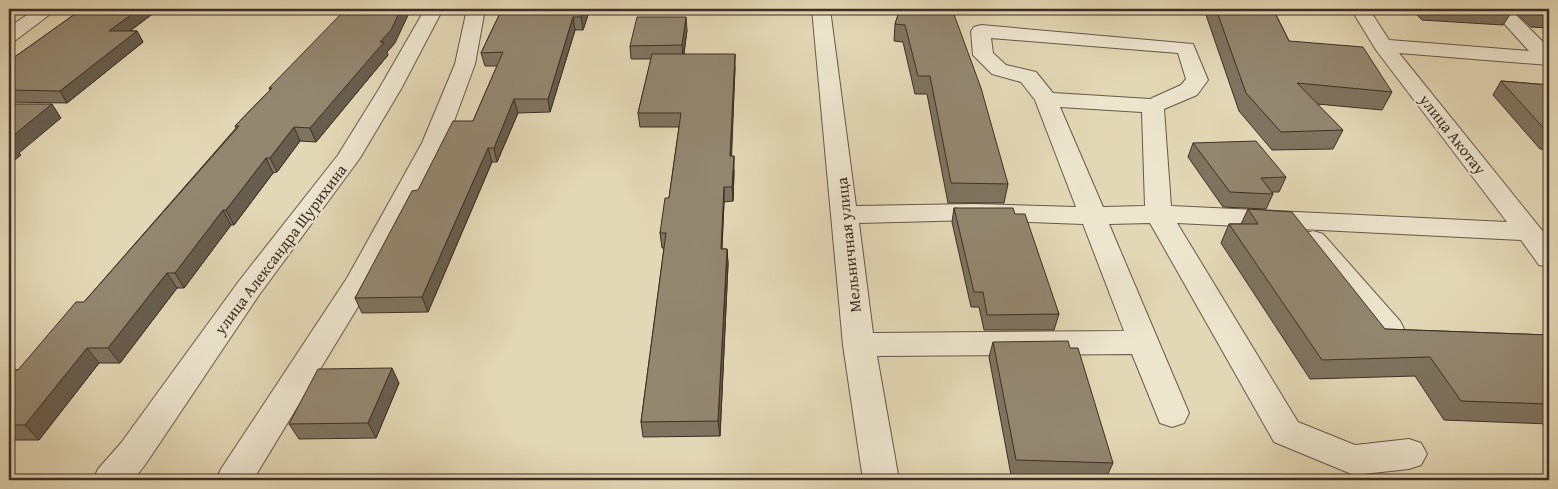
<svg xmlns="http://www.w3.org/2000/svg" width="1558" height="489" font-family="'Gentium Book Plus',serif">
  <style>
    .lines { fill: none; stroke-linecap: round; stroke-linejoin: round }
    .minor-casing { stroke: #665949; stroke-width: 2 }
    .minor { fill: #ede6cf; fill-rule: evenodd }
    .wall { fill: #7e7460; stroke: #3d2f25 }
    .shaded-wall { fill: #675e4e; stroke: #3d2f25 }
    .building { fill: #938770; stroke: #3d2f25 }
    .labels { text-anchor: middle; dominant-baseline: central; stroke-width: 4; stroke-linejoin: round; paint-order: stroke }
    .street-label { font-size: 16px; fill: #3d2f25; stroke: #ede6cf }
  </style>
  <rect width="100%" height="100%" fill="#e3d8b5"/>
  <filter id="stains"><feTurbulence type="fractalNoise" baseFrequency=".004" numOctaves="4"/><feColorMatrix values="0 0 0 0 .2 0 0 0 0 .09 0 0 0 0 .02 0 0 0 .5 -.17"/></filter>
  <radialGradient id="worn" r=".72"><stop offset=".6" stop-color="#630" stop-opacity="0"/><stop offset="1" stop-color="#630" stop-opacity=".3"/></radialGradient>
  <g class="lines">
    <defs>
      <path id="minor" d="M36,9H57L16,40L9,42V27Z
        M425,9H443L401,89L360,158L259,295L145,465L133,480H93L98,469L121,443L239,281L338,155L379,89Z
        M467,9H485L475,64L446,143L373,282L253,480H216L221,469L347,278L422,143L455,64Z
        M812,9H830L856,206L974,204L1076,207L1035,100L1021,82L992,74L973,55L971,31L974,27L981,25L1193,44L1208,80L1197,95L1164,109L1171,206L1507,222L1376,50L1351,9H1369L1389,40L1529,51L1491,9H1510L1549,48V65L1399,53L1549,239V267L1539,265L1521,240L1177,223L1298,422L1355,445L1409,439L1421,443L1427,454L1421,465L1409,469L1354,475L1274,442L1150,223L1109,224L1189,413L1184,423L1172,427L1160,423L1132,354L877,356L899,480H863L843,345ZM991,38L1178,53L1186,79L1181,85L1150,99L1053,93L1036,72L1006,65L993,53ZM1060,107L1142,112L1145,206L1103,207ZM974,220L1083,224L1124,331L873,333L859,223Z
        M1313,231L1323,234L1400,321L1404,329L1400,337L1389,340L1378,337L1303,246L1299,240L1303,234Z"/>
    </defs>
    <!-- minor casing -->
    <use href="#minor" class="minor-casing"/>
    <!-- minor -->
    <use href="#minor" class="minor"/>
  </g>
  <!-- wall -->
  <path class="wall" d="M82,9H159L130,31H137L143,42L67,103L9,102V61Z
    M502,9H590L583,30H575L550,112L518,113L497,162H492L428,312L362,313L355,298L418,190L473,121L497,66H485L481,53Z
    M900,9L1008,184L1004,203H948L927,94H915L903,42L894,41L895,24Z
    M1204,9H1273L1289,41L1392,92L1382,110L1317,104L1343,130L1333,149L1272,150L1239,111Z
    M1411,9H1507L1511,13L1503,25L1422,20Z
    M1512,9H1549V28L1531,27Z
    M687,30L684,54L735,67L731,156L734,171L733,201L724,202L722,249H727L728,264L720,436L643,437L641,422L664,248H662L660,233L669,198L679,127H640L638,113L651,59H631L630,46Z
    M395,43L387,52L388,55L316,142L300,141L277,172L273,173L234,225H231L184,288H177L120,363H99L39,440H9V370H18L84,302L236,128L235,126L270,90L269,88Z
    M1501,81L1549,85V150L1540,149L1493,95Z
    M1193,143L1286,177L1279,192H1272L1273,194L1266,209L1223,207L1188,157Z
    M954,208L1015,214L1059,314L1054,330H984L979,307H971L952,222Z
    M1248,209L1385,329L1549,335V424L1444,420L1415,376L1310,379L1221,243L1229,224H1241Z
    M993,342L1113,463L1106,478L1011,475L989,357Z
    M399,383L376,438L299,439L289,424Z"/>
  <!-- shaded-wall -->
  <path class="shaded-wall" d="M139,9H159L115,42L109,31Z
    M401,9H411L395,43L387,52L388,55L316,142L310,128L380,42Z
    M584,9H590L583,30L581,17Z
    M573,17L575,30L550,112L548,99Z
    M686,17L687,30L683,59L682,45Z
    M137,31L143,42L67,103L60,91Z
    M735,54V67L731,171L730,156Z
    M514,99L518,113L497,162L494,148Z
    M52,104L61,118L19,153L21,155L9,165V139Z
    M294,127L300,141L277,172L270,158Z
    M488,148L492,162L428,312L422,297Z
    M734,156V171L733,201L732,187Z
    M266,158L273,173L234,225L226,210Z
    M724,187V202L721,264V249Z
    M223,210L231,225L184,288L175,273Z
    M727,249L728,264L720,436L718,421Z
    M167,273L177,288L120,363L108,348Z
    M87,348L99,363L39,440L25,425Z
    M392,368L399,383L376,438L368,423Z"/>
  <!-- building -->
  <path class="building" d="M82,9H139L109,31H137L60,91L9,90V61Z
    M353,9H401L391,30L380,42H384L310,128L294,127L270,158H266L226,210H223L175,273H167L108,348H87L25,425H9V370H18L76,302H84L239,126H235L272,88H269L341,14L350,15Z
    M502,9H584L581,17H573L548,99H514L494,148H488L422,297L355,298L412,191L418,190L453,121H473L503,52L481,53Z
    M900,9H952L981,88L1008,184L951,183L930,76H918L905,25L895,24Z
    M1216,9H1273L1289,41L1363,47L1392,92L1297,83L1343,130L1281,132L1246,93Z
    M1442,9H1507L1511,13Z
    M1532,9H1549V15H1539Z
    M637,17H686L682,45L630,46Z
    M652,54H735L730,156H734L732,187H724L721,249H727L718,421L641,422L666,233H660L665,198H669L681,113H638Z
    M1501,81L1549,85V134Z
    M9,104H52L9,139Z
    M1256,141L1286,177L1261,178L1273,194L1230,192L1193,143Z
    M954,208H1013L1015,214H1025L1059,314L987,315L983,292H974Z
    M1248,209L1292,212L1385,329L1549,335V404L1461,401L1430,357L1322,360L1229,224H1258Z
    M1068,341L1070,348H1078L1113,463L1016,460L993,342Z
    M392,368L368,423L289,424L318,369Z"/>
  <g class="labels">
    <!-- street labels -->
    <g class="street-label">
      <text transform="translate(1453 134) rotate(52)">улица Акотау</text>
      <text transform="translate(848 245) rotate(-96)">Мельничная улица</text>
      <text transform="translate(280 249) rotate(-53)">улица Александра Щурихина</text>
    </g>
  </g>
  <!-- margin -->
  <rect width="1558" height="489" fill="none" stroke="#e3d8b5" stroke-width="30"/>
  <rect x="10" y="10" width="1538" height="469" fill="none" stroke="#3d2f25" stroke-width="2.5"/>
  <rect x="15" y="15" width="1528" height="459" fill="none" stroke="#3d2f25"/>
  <rect width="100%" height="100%" filter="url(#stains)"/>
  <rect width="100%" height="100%" fill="url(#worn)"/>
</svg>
